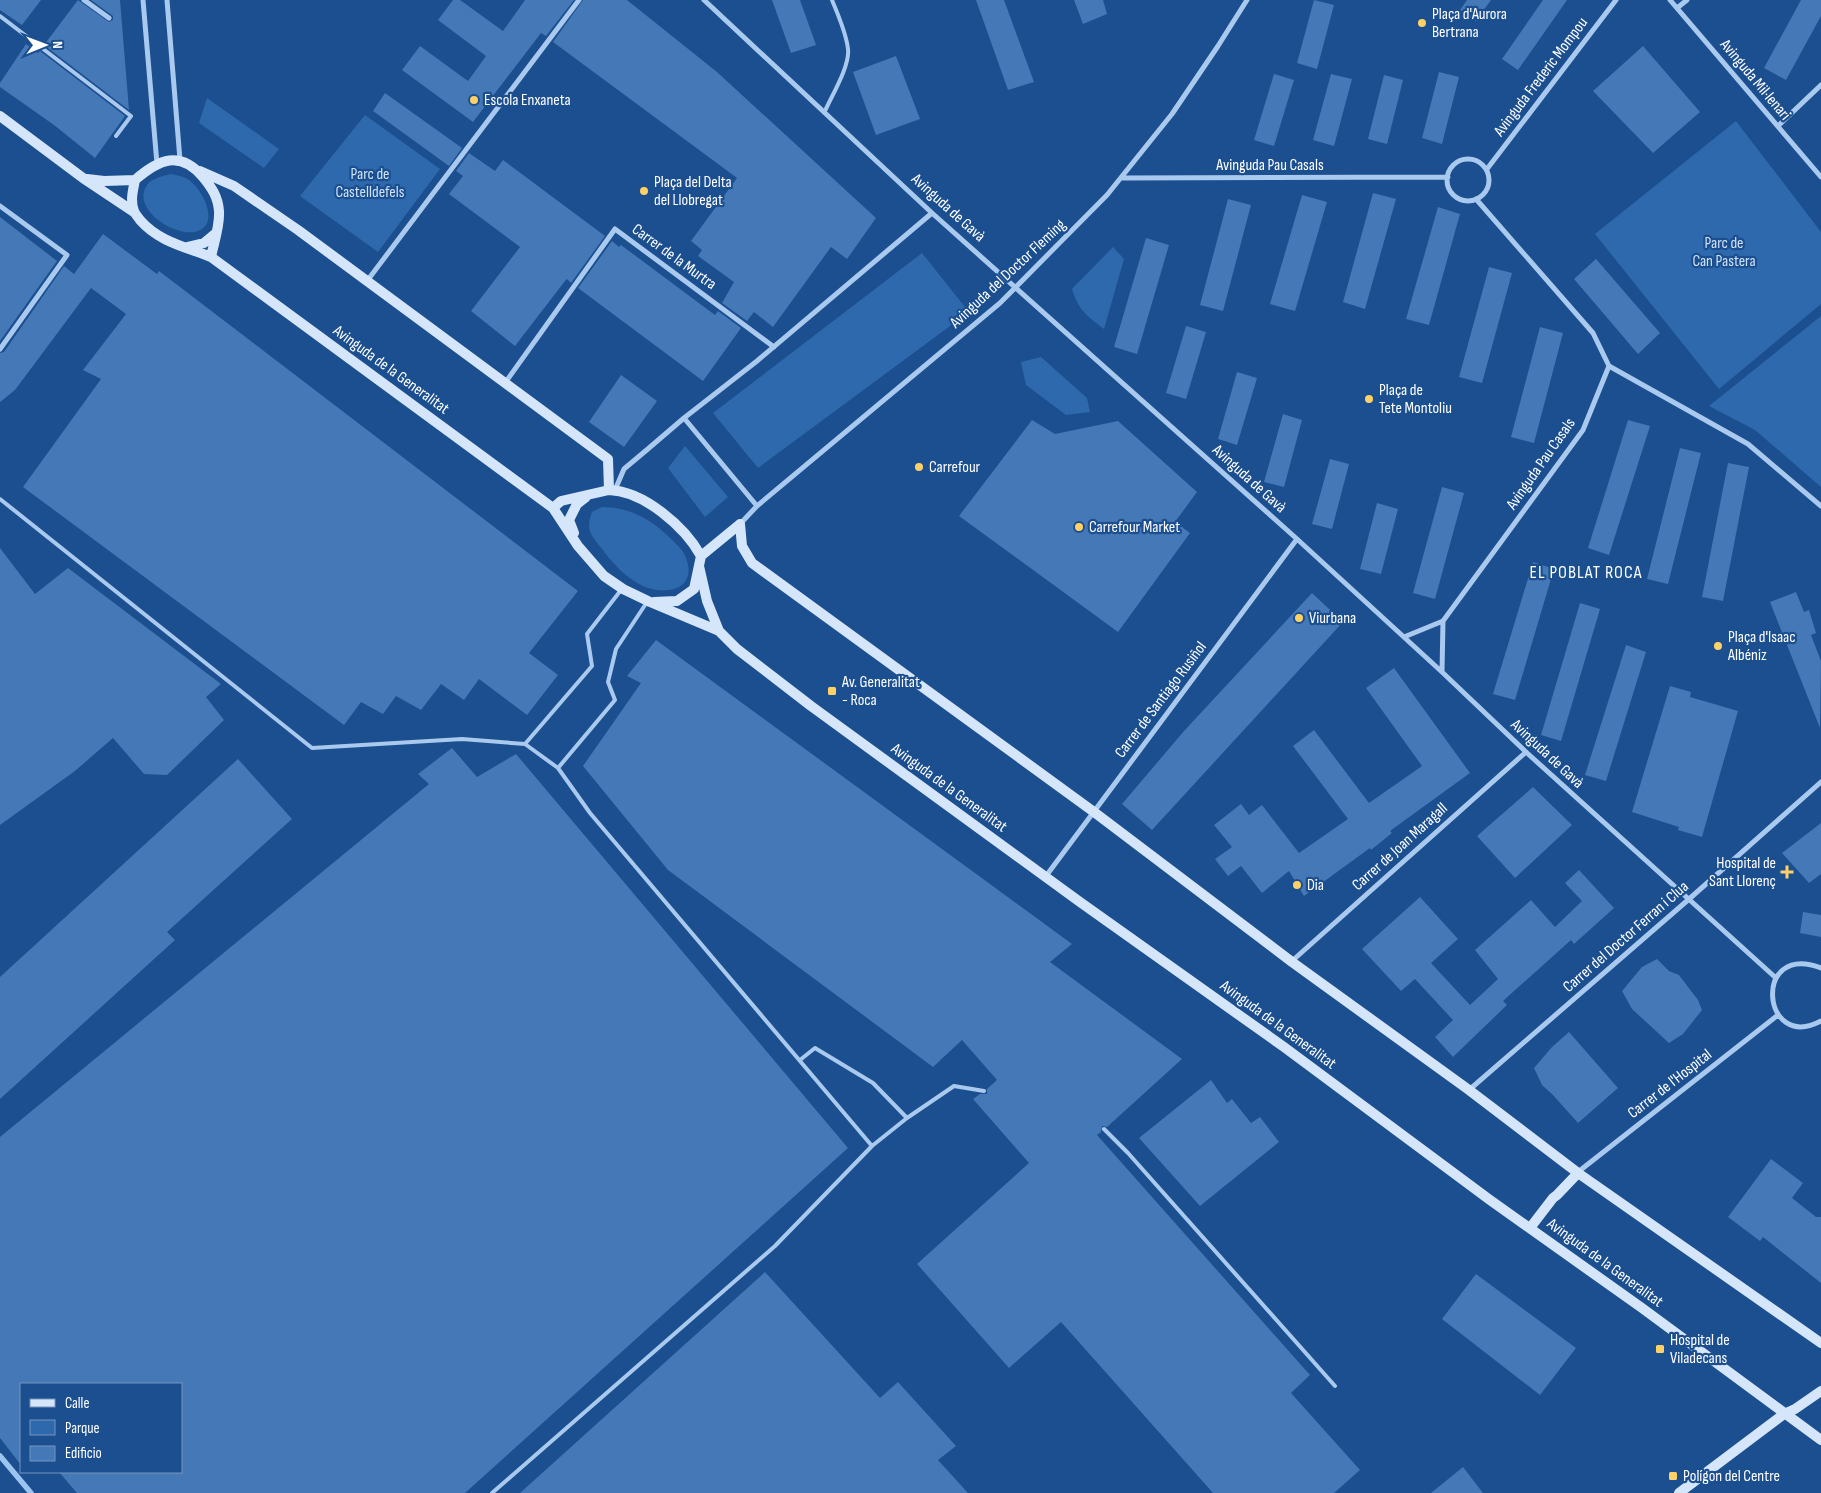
<svg xmlns="http://www.w3.org/2000/svg" width="1821" height="1493" font-family="'Sofia Sans Condensed',sans-serif">
  <style>
    .green { fill: #2e69ad }
    .lines { fill: none; stroke-linecap: round; stroke-linejoin: round }
    .stream { stroke: #9cc4f0; stroke-width: 5.5 }
    .building { fill: #4478b7 }
    .lane { stroke: #a9c9ee; stroke-width: 4 }
    .street { stroke: #a9c9ee; stroke-width: 5 }
    .secondary { stroke: #d6e6fa; stroke-width: 10 }
    .poi-dot { fill: #ffd166; stroke: #1b4f8f; stroke-width: 2 }
    .labels { text-anchor: middle; dominant-baseline: central; stroke-width: 4.5; stroke-linejoin: round; paint-order: stroke }
    .poi-label { font-size: 16px; fill: #fff; stroke: #1b4f8f; text-anchor: start }
    .street-label { font-size: 16px; fill: #fff; stroke: #1b4f8f }
    .park-label { font-size: 16px; fill: #cfe3fa; stroke: #1b4f8f }
    .neighbourhood-label { font-size: 18px; letter-spacing: 1px; fill: #fff; stroke: #1b4f8f }
  </style>
  <rect width="100%" height="100%" fill="#1b4f8f"/>
  <!-- green -->
  <path class="green" d="M207,98L279,149L264,168L199,123Z
    M365,115L440,169L378,252L300,196Z
    M1736,121L1821,232V304L1719,389L1595,234Z
    M171,174C176,175 182,176 186,178C201,186 221,222 198,231C177,239 130,209 147,185C152,178 163,176 171,174Z
    M1113,247L1124,259L1104,329C1086,315 1079,311 1072,289Z
    M922,253L969,312L758,468L713,413Z
    M1821,316V487L1755,430L1709,406Z
    M1041,357L1087,398L1090,412L1066,415L1026,385L1021,362Z
    M685,446L728,497L705,517L668,468Z
    M602,507C628,507 649,518 667,535C674,542 683,549 686,558C697,587 671,595 648,588C630,582 613,564 602,549C591,534 585,531 592,512Z"/>
  <g class="lines">
    <!-- stream -->
    <path class="stream" d="M0,1456L31,1493"/>
  </g>
  <!-- building -->
  <path class="building" d="M0,0H41L22,25L0,10Z
    M78,0L109,22L113,20V16L91,0H120L129,110L44,45Z
    M453,0H460L503,31L525,0H574L546,36L541,33L473,122L402,70L420,46L468,81L486,56L438,20Z
    M583,0H627L717,72L876,218L847,259L831,247L773,327L754,312L747,321L722,303L734,282L698,256L702,250L691,241L737,178L553,42Z
    M772,0H800L816,45L791,53Z
    M976,0H1004L1034,82L1008,90Z
    M1074,0H1103L1107,14L1083,24Z
    M1314,0L1334,5L1317,69L1297,63Z
    M1467,0H1491L1476,21L1460,10Z
    M1543,0H1567L1518,70L1502,59Z
    M1801,0H1821V16L1786,80L1764,68Z
    M26,44L38,53L40,51L125,116L95,158L54,125L0,87V83Z
    M1643,46L1700,112L1653,153L1593,91Z
    M896,56L920,119L876,135L853,72Z
    M1439,72L1459,77L1442,144L1422,138Z
    M1274,74L1294,80L1274,146L1254,140Z
    M1331,74L1352,79L1334,146L1313,140Z
    M1384,75L1403,80L1387,144L1368,139Z
    M385,93L462,148L449,166L373,111Z
    M469,153L495,171L503,160L605,236L571,283L567,279L565,281L515,346L471,311L520,247L449,194L463,176L456,171Z
    M1373,193L1396,199L1365,309L1343,302Z
    M1302,195L1327,202L1295,311L1270,304Z
    M1228,199L1251,205L1223,311L1200,305Z
    M1438,207L1460,214L1429,325L1406,319Z
    M0,217L57,261L0,341Z
    M103,234L157,274L159,271L578,591L529,653L558,675L527,715L479,679L464,700L441,684L421,710L396,696L383,714L361,702L344,725L23,487L101,379L83,370L126,314L91,288L15,390L0,402V353L4,352L64,266L74,274Z
    M1146,238L1169,245L1137,354L1114,347Z
    M612,241L619,247L621,245L715,315L718,311L741,328L703,381L578,288Z
    M1596,259L1660,333L1638,354L1574,279Z
    M1489,267L1512,273L1482,383L1459,377Z
    M1186,326L1206,332L1186,399L1166,393Z
    M1540,327L1563,333L1534,443L1511,437Z
    M1237,372L1257,378L1237,445L1218,439Z
    M621,375L657,401L624,447L589,422Z
    M1283,414L1302,420L1284,487L1264,482Z
    M1032,420L1055,434L1118,421L1197,492L1175,522L1190,533L1118,632L959,516Z
    M1628,420L1650,426L1609,555L1588,548Z
    M1680,448L1701,453L1668,584L1647,579Z
    M1330,459L1349,464L1332,529L1312,524Z
    M1728,463L1749,467L1723,601L1702,597Z
    M1442,487L1464,493L1435,599L1413,593Z
    M1377,503L1398,509L1381,574L1360,569Z
    M0,548L35,594L68,568L221,684L206,697L224,720L167,775L144,774L113,738L75,771L0,825Z
    M1533,562L1554,569L1515,700L1493,694Z
    M1796,592L1804,612L1809,610L1816,633L1811,635L1821,661L1820,728L1770,602Z
    M1312,593L1343,622L1152,830L1122,804L1184,731Z
    M1580,603L1600,609L1561,741L1541,735Z
    M656,640L1072,944L1050,962L1182,1059L1107,1127L1102,1126L1101,1132L1097,1135L1310,1375L1291,1393L1360,1470L1334,1493H1213L1061,1322L1009,1368L917,1264L1029,1163L973,1099L980,1094H987V1089L997,1080L962,1040L933,1067L668,870L583,766L641,683L627,676Z
    M1626,645L1646,652L1606,781L1585,775Z
    M1394,668L1470,773L1390,831L1392,833L1371,850L1370,848L1304,896L1289,871L1262,893L1241,866L1228,876L1215,859L1232,847L1214,825L1241,804L1249,815L1262,805L1299,853L1348,819L1293,746L1314,730L1369,803L1422,766L1366,688Z
    M1670,686L1691,692L1690,697L1738,711L1702,837L1678,830L1679,827L1632,812Z
    M452,748L477,777L516,754L848,1148L465,1493H77L59,1472H181V1384H21V1465L0,1438V1137L429,784L418,774Z
    M238,759L292,819L167,932L175,940L0,1099V977Z
    M1533,787L1572,825L1515,878L1477,836Z
    M1821,823V874L1809,883L1782,853Z
    M1579,870L1614,908L1574,944L1571,940L1503,1001L1507,1005L1453,1057L1435,1037L1453,1020L1415,979L1401,991L1362,949L1420,897L1458,939L1431,963L1470,1005L1498,979L1475,950L1531,900L1555,927L1582,901L1565,883Z
    M1803,912L1821,915V937L1800,933Z
    M1657,959L1669,971L1679,975L1698,1000L1702,1010L1683,1034L1669,1043L1632,1009L1622,991L1642,967Z
    M1569,1032L1618,1088L1578,1123L1552,1094L1542,1085L1534,1068L1552,1047Z
    M1211,1080L1227,1103L1232,1099L1251,1123L1260,1117L1279,1142L1200,1206L1139,1138Z
    M1771,1159L1803,1183L1792,1198L1816,1217H1821V1283L1763,1237L1760,1241L1728,1217Z
    M765,1272L880,1398L898,1382L956,1446L938,1460L968,1493H520Z
    M1476,1274L1576,1348L1540,1395L1442,1319Z
    M1463,1467L1483,1493H1431Z"/>
  <g class="lines">
    <!-- lane -->
    <path class="lane" d="M0,16L131,116L116,136
      M825,111C832,95 850,66 848,49C846,32 838,15 832,0
      M0,499L312,748L462,739L525,744L558,768L590,813L872,1146
      M525,744L592,666L587,634L621,590
      M558,768L615,700L608,682L616,649L647,602
      M800,1060L815,1048L873,1083L907,1118
      M1104,1129L1128,1153L1335,1386
      M492,1493L775,1246L872,1146L907,1118L954,1086L984,1091"/>
    <!-- street -->
    <path class="street" d="M84,0L109,18
      M143,0L157,164
      M167,0L180,160
      M704,0L932,213L1297,539L1442,672L1526,752L1776,978
      M1670,0L1821,177
      M1677,8L1687,0
      M1778,126L1821,85
      M1447 180a21 21 0 1 1 42 0a21 21 0 1 1-42 0Z
      M1487,169L1616,0
      M1122,178L1448,177
      M0,206L67,255L0,349
      M367,281L579,0
      M1609,366L1748,444L1821,506
      M505,383L615,229L774,347
      M684,418L757,506
      M615,490L624,469L649,448L684,418L757,361L932,213
      M740,524L757,506L1000,303L1107,195L1172,114L1218,46L1247,0
      M1404,637L1443,621L1583,430L1609,366L1593,333L1476,199
      M1442,672L1443,621
      M1046,876L1297,539
      M1292,961L1526,752
      M1821,968C1752,941 1761,1053 1821,1021
      M1469,1090L1688,900L1821,782
      M1578,1172L1778,1015"/>
    <!-- secondary -->
    <path class="secondary" d="M0,116L83,178L134,212
      M200,171L234,186L298,230L608,459L609,490
      M87,179L104,181L135,180
      M187,247L204,243L216,233
      M211,257C214,242 220,226 219,211C218,197 212,188 203,177C180,150 159,159 135,180C133,190 130,201 134,211C135,214 138,217 140,220C159,242 186,247 211,257L553,508L578,546L604,576L623,589L650,602L719,631
      M553,508L561,501L609,490C644,491 685,527 701,556L694,589L677,601L654,602
      M740,524L742,546L752,563L1094,812L1292,962L1469,1090L1578,1173L1821,1343
      M574,533L569,520L577,504L586,497
      M701,556L740,524
      M699,566L707,601L719,631L737,649L811,706L1080,902L1284,1047L1490,1200L1642,1308L1821,1440
      M1530,1228L1553,1198L1557,1195L1578,1173
      M1679,1493L1784,1414L1795,1409L1821,1391"/>
  </g>
  <!-- markers -->
  <g class="poi-dot">
    <circle cx="1422" cy="23" r="5"/>
    <circle cx="474" cy="100" r="5"/>
    <circle cx="644" cy="191" r="5"/>
    <circle cx="1369" cy="399" r="5"/>
    <circle cx="919" cy="467" r="5"/>
    <circle cx="1079" cy="527" r="5"/>
    <circle cx="1299" cy="618" r="5"/>
    <circle cx="1718" cy="646" r="5"/>
    <rect x="827" y="686" width="10" height="10" rx="2.5"/>
    <path d="M1784.5 864.5h5v5h5v5h-5v5h-5v-5h-5v-5h5z"/>
    <circle cx="1297" cy="885" r="5"/>
    <rect x="1655" y="1344" width="10" height="10" rx="2.5"/>
    <rect x="1668" y="1471" width="10" height="10" rx="2.5"/>
  </g>
  <g class="labels">
    <!-- poi labels -->
    <g class="poi-label">
      <text x="1432" y="14">Plaça d'Aurora<tspan x="1432" dy="18">Bertrana</tspan></text>
      <text x="484" y="100">Escola Enxaneta</text>
      <text x="654" y="182">Plaça del Delta<tspan x="654" dy="18">del Llobregat</tspan></text>
      <text x="1379" y="390">Plaça de<tspan x="1379" dy="18">Tete Montoliu</tspan></text>
      <text x="929" y="467">Carrefour</text>
      <text x="1089" y="527">Carrefour Market</text>
      <text x="1309" y="618">Viurbana</text>
      <text x="1728" y="637">Plaça d'Isaac<tspan x="1728" dy="18">Albéniz</tspan></text>
      <text x="842" y="682">Av. Generalitat<tspan x="842" dy="18">- Roca</tspan></text>
      <text x="1776" y="863" text-anchor="end">Hospital de<tspan x="1776" dy="18">Sant Llorenç</tspan></text>
      <text x="1307" y="885">Dia</text>
      <text x="1670" y="1340">Hospital de<tspan x="1670" dy="18">Viladecans</tspan></text>
      <text x="1683" y="1476">Polígon del Centre</text>
    </g>
    <!-- street labels -->
    <g class="street-label">
      <text transform="translate(1541 77) rotate(-53)">Avinguda Frederic Mompou</text>
      <text transform="translate(1755 80) rotate(50)">Avinguda Mil·lenari</text>
      <text x="1270" y="165">Avinguda Pau Casals</text>
      <text transform="translate(948 208) rotate(42)">Avinguda de Gavà</text>
      <text transform="translate(674 257) rotate(36)">Carrer de la Murtra</text>
      <text transform="translate(1008 274) rotate(-43)">Avinguda del Doctor Fleming</text>
      <text transform="translate(391 370) rotate(36)">Avinguda de la Generalitat</text>
      <text transform="translate(1541 464) rotate(-55)">Avinguda Pau Casals</text>
      <text transform="translate(1249 479) rotate(42)">Avinguda de Gavà</text>
      <text transform="translate(1161 700) rotate(-53)">Carrer de Santiago Rusiñol</text>
      <text transform="translate(1547 754) rotate(43)">Avinguda de Gavà</text>
      <text transform="translate(949 788) rotate(36)">Avinguda de la Generalitat</text>
      <text transform="translate(1400 847) rotate(-42)">Carrer de Joan Maragall</text>
      <text transform="translate(1626 937) rotate(-41)">Carrer del Doctor Ferran i Clua</text>
      <text transform="translate(1278 1025) rotate(36)">Avinguda de la Generalitat</text>
      <text transform="translate(1670 1084) rotate(-38)">Carrer de l'Hospital</text>
      <text transform="translate(1605 1263) rotate(36)">Avinguda de la Generalitat</text>
    </g>
    <!-- park labels -->
    <g class="park-label">
      <text x="370" y="174">Parc de<tspan x="370" dy="18">Castelldefels</tspan></text>
      <text x="1724" y="243">Parc de<tspan x="1724" dy="18">Can Pastera</tspan></text>
    </g>
    <!-- neighbourhood labels -->
    <g class="neighbourhood-label">
      <text x="1586" y="572">EL POBLAT ROCA</text>
    </g>
  </g>
  <!-- legend -->
  <rect x="20" y="1383" width="162" height="90" fill="#1b4f8f" stroke="#7695bc"/>
  <rect x="30" y="1399" width="25" height="8" fill="#d6e6fa" stroke="#7695bc"/>
  <text x="65" y="1408" font-size="15" fill="#ffffff">Calle</text>
  <rect x="30" y="1420" width="25" height="15" fill="#2e69ad" stroke="#7695bc"/>
  <text x="65" y="1433" font-size="15" fill="#ffffff">Parque</text>
  <rect x="30" y="1446" width="25" height="15" fill="#4478b7" stroke="#7695bc"/>
  <text x="65" y="1458" font-size="15" fill="#ffffff">Edificio</text>
  <!-- north arrow -->
  <g transform="translate(45 45) rotate(89)" stroke="#1b4f8f" stroke-width="4" paint-order="stroke">
  <path d="M0-4L9 19L0 12L-9 19Z" fill="#ffffff"/>
  <text y="-8" font-size="14" font-weight="bold" text-anchor="middle" fill="#ffffff">N</text>
  </g>
</svg>
